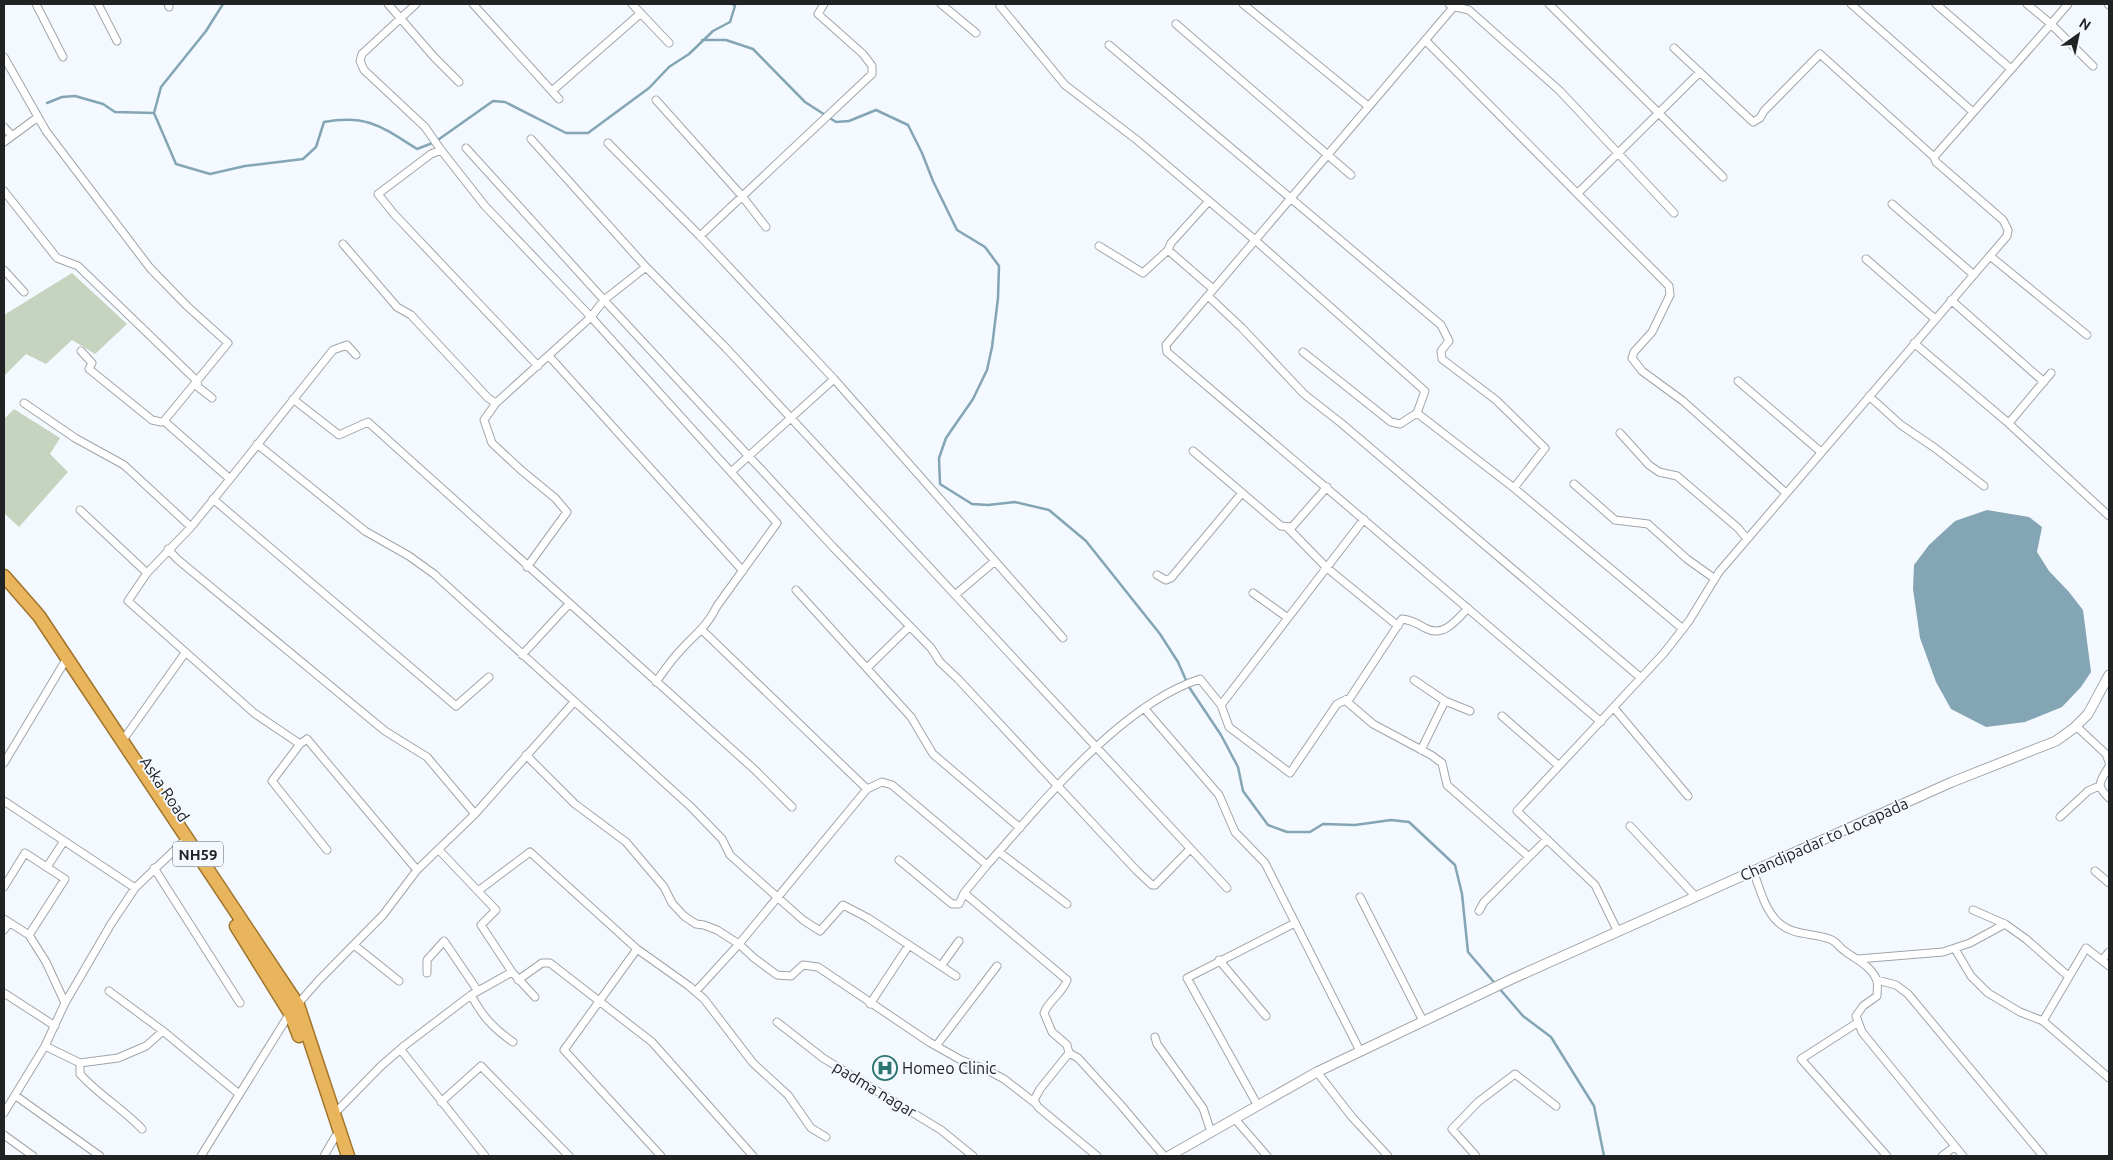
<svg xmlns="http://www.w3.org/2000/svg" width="2113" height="1160" font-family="Ubuntu,sans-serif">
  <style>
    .green { fill: #c6d3be }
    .water { fill: #83a5b4 }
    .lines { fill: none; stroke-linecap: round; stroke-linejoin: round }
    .stream { stroke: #83a5b4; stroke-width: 2.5 }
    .minor-casing { stroke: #a0a5a9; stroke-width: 9 }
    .tertiary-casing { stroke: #a0a5a9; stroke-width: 11 }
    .trunk-casing { stroke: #9f752e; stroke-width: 15 }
    .minor { stroke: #fff; stroke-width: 7 }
    .tertiary { stroke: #fff; stroke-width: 9 }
    .trunk { stroke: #e8b45c; stroke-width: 12 }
    .labels { text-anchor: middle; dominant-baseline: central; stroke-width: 4; stroke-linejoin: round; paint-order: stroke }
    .shield { fill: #f4f9ff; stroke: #606266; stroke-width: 1 }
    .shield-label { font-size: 15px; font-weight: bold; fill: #202224 }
    .street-label { font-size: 16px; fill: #202224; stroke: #f4f9ff }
    .poi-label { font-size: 16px; fill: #202224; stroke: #f4f9ff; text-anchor: start }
  </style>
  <rect width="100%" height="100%" fill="#f4f9ff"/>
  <!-- green -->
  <path class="green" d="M72,273L127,324L95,354L72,340L46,364L26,354L4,376V315Z
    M14,409L60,438L50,454L68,472L19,527L4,513V419Z"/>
  <!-- water -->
  <path class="water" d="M1987,510L2029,517L2042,527L2037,552L2049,571L2069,592L2083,610L2091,672L2081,687L2062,707L2025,722L1986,727L1951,709L1936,682L1920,638L1913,589L1914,565L1929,545L1955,521Z"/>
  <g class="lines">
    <!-- stream -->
    <path class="stream" d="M223,4L206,31L161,87L154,113L176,164L210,174L245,166L303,159L316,147L324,122C367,114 382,127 417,149L435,142L493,101L505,102L566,133H588L649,88L669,67L689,54L713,31L730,22L735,6L733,4
      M702,40H726L753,49L805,102L836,122L849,121L876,110L908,125L922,153L933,181L957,230L985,247L999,266L998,298L992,347L987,370L973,399L946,438L939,458L940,484L972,504L988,505L1015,502L1049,510L1086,541L1160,634L1178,662L1189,687L1221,735L1238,767L1243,791L1268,825L1287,832H1310L1323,824L1355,825L1391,820L1409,822L1455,865L1462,894L1468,952L1523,1016L1551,1037L1594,1106L1604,1156
      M47,103L62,97L75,96L103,104L115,112L154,113"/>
    <defs>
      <path id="minor" d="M36,4L63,57
        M98,4L117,41
        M168,4L169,7
        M388,4L434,57L459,82
        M416,4L362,54L360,61L364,70L425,127L441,150L485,206L591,317L777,523L717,606C707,627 695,634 680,651C671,660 664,671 656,682
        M473,4L559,99
        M632,4L669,43
        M941,4L976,33
        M1000,4V6L1065,85L1137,140L1255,240L1425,391L1417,413L1400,424L1391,422L1303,352
        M1243,4L1368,106
        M1449,4L1452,6L1469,10L1560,91L1674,213
        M1456,4L1166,345L1167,352L1601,722
        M1549,4L1723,177
        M1851,4L1973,112
        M1936,4L2011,69
        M2068,4L2051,24L2093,66
        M2108,4L2109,5
        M1176,24L1351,175
        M1425,40L1669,286L1670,295L1652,332L1634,352L1632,358L1642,371L1683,401L1786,493
        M1109,45L1441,325L1449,341L1441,351L1442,359L1496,400L1545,448L1514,488
        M1674,48L1753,122L1760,118L1764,111L1820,54L1934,157
        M4,57L46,131L150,268L187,306L228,343L164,421L230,479L191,527L147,573L128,601L254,713L300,744
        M552,91L641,13
        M656,100L742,196L766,227
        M4,127L12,136
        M531,139L646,267
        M4,142L38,117
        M608,143L700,236
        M466,148L604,300L833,547L931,648L940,662L958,679L1137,871L1152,885H1155L1190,849
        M441,150L431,154L378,194L394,214L538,366
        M4,191L57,258L78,266L197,381L198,387L212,398
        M1578,193L1700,72
        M1892,204L1974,275
        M343,244L397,307L411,315L488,398L496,403
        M1099,246L1143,273L1168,250L1171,243L1209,201
        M1168,250L1213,289
        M1990,256L2087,335
        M1866,259L1935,319
        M4,270L24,292
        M1208,296L1242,328L1304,394L1341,423L1641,678
        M1951,300L2044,382
        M1914,343L2006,421L2109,516
        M81,351L92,363L89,369L152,420L161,422L164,421
        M549,356L743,571
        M834,379L1063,638
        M1738,381L1821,452
        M1869,396L1901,425L1935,448L1984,486
        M293,399L339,435L368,422L755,770L792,807
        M24,403L75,438L124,465L191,527
        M1417,413L1514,488L1683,629
        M2009,423L2051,373
        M1620,433L1649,465L1659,472L1677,476L1738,528L1747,539
        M257,444L365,531L409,556L434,574L691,807L722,839L730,855L803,920L820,931L843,905L868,918L956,976
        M1193,451L1281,526L1292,527L1327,487
        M731,472L834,379L700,236L872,74V66L863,54L818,14L824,4
        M230,479L333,350L347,345L356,355
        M1574,484L1615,520L1648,524L1687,559L1715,579
        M213,499L456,706L489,677
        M80,510L147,573
        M1287,527L1327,568L1398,626
        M168,549L177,559L385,731L427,757L475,814
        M527,567L567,512L555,498L521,470L492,443L484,420L496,403L591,317L604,300L646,267L726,348L1227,888
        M1157,575L1166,580L1171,578L1242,493
        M796,590L911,717L933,754L1020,828
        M1253,593L1288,618
        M955,595L995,561
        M702,630L867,789L739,944L754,958L777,975L791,976L803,965L818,967L929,1042L961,1060L987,1070L1004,1079L1035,1103
        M522,655L569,604
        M867,668L909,627
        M1414,680L1445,701L1470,711
        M1345,700L1373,724L1431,755L1442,763L1447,785L1529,857
        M1221,705L1364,519
        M1144,708L1219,795L1235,832L1265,863L1360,1051
        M1614,708L1688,796
        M1502,716L1559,766
        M2076,726L2106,754L2109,762
        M123,740L185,653
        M1421,750L1445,701
        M526,755L575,804L626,842L664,887L672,903L684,916L696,924L704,925L717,930L739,944L696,991
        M4,763L67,658
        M2109,766C2101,782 2094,784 2109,798
        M867,789L882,782L892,785L987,865L964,893L1067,980C1063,993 1049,1000 1044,1013L1052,1032L1067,1045L1069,1053L1040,1089L1034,1100L1038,1107L1097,1156
        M4,801L135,888
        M2060,817L2088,791L2099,786
        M1630,826L1696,897
        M327,850L272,781L300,744L307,739L417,870
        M439,850L496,910L481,925L512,972L535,997
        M999,852L1067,904
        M899,860L952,904H959L964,893
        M987,865C1042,803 1120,705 1200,679L1221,705L1229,727L1290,773L1337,704L1350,698L1402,619C1411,620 1417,623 1425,628C1443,638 1456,621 1468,608
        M47,867L64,841
        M154,868L240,1003
        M1753,871C1760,888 1764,909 1778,922C1794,937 1814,932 1832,940C1836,942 1838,945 1841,948C1852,958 1872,965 1877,981C1878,985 1877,992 1877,996L1863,1006L1856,1016L1862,1032L1963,1156
        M2095,871L2109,883
        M4,887L25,853L65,879L29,935
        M478,891L530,852L637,949L689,986L704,999L753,1063L788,1095L811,1128L826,1137
        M1360,897L1423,1021
        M1973,910L2005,924L2026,939L2068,976
        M1479,911L1484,902L1547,839
        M4,919L29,935L46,962L65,1003
        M4,930L9,923
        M1618,932L1595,885L1517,811L1664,653L1689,621L1719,572L2007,236L2008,230L2003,220L1936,162L1934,157L2051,24L2027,4
        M354,945L399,981
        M637,949L564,1050L661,1156
        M1955,949L1971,976L1988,993L2020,1012L2043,1021L2109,1078
        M1858,959L1943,952L1970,943L2005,924
        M1219,960L1266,1016
        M2102,960L2109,952
        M941,966L959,941
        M427,973V960L444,941L478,991
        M518,980L542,963H550L652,1042L753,1156
        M1877,980L1896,985L1908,994L2043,1156
        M109,991L163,1031
        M4,993L55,1026
        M471,995C482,1016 494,1029 513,1042
        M870,1004L909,945
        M2043,1021L2086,948L2109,966
        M777,1022L823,1058L941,1130L973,1156
        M1857,1023L1801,1059L1887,1156
        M1155,1037L1157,1044L1203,1108L1211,1132
        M45,1046L80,1063V1074C99,1095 123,1109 142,1129
        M936,1046L997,966
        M401,1050L485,1156
        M1069,1053L1078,1058L1120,1104L1164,1156
        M80,1063L118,1058L146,1046L163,1031L239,1094
        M1317,1072L1352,1117L1388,1156
        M16,1096L100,1156
        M441,1102L481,1066L569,1156
        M1258,1106L1187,978L1295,923
        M4,1113L45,1046L65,1003L111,924L135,888L182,843
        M335,1113L381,1066L404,1046L471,995L512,972
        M1235,1119L1267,1156
        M4,1135L33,1156
        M201,1156L290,1013L319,980L383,915L417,870L475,814L574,702
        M324,1156L335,1137
        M1476,1156L1452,1129L1478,1102L1515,1074L1556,1106
        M1942,1156L1954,1147"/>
      <path id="tertiary" d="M1169,1156L1317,1072L1514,978L1952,782L2056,741L2074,728L2088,714L2109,675"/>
      <path id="trunk" d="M4,576L39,616L298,1005L348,1156
        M236,926L290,1013L299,1036"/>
    </defs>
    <!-- minor casing -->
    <use href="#minor" class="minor-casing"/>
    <!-- tertiary casing -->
    <use href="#tertiary" class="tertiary-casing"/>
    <!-- trunk casing -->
    <use href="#trunk" class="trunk-casing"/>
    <!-- minor -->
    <use href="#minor" class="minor"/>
    <!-- tertiary -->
    <use href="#tertiary" class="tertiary"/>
    <!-- trunk -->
    <use href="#trunk" class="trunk"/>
  </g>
  <!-- icons -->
  <defs>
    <symbol id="hospital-ring" viewBox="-11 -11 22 22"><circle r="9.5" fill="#f4f9ff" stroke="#2c7570" stroke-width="1.5"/><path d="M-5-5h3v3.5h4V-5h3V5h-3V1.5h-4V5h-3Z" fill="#2c7570"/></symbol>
  </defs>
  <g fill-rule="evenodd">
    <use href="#hospital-ring" x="871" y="1054" width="28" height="28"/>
  </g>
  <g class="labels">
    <!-- shield labels -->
    <rect class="shield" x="173" y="841.5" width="50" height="25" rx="4"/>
    <g class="shield-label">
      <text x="198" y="854">NH59</text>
    </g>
    <!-- street labels -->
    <g class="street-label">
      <text transform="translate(165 789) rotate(56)">Aska Road</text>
      <text transform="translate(1824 839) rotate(-24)">Chandipadar to Locapada</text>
      <text transform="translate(875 1089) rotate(31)">padma nagar</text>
    </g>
    <!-- poi labels -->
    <g class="poi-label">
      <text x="902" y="1068">Homeo Clinic</text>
    </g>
  </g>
  <!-- border -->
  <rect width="2113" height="1160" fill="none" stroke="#202224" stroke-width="10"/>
  <!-- north arrow -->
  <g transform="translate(2078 35) rotate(33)" stroke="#f4f9ff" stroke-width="4" paint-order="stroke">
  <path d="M0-4L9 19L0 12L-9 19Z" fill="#202224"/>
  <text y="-8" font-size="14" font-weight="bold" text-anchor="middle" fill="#202224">N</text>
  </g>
</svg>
